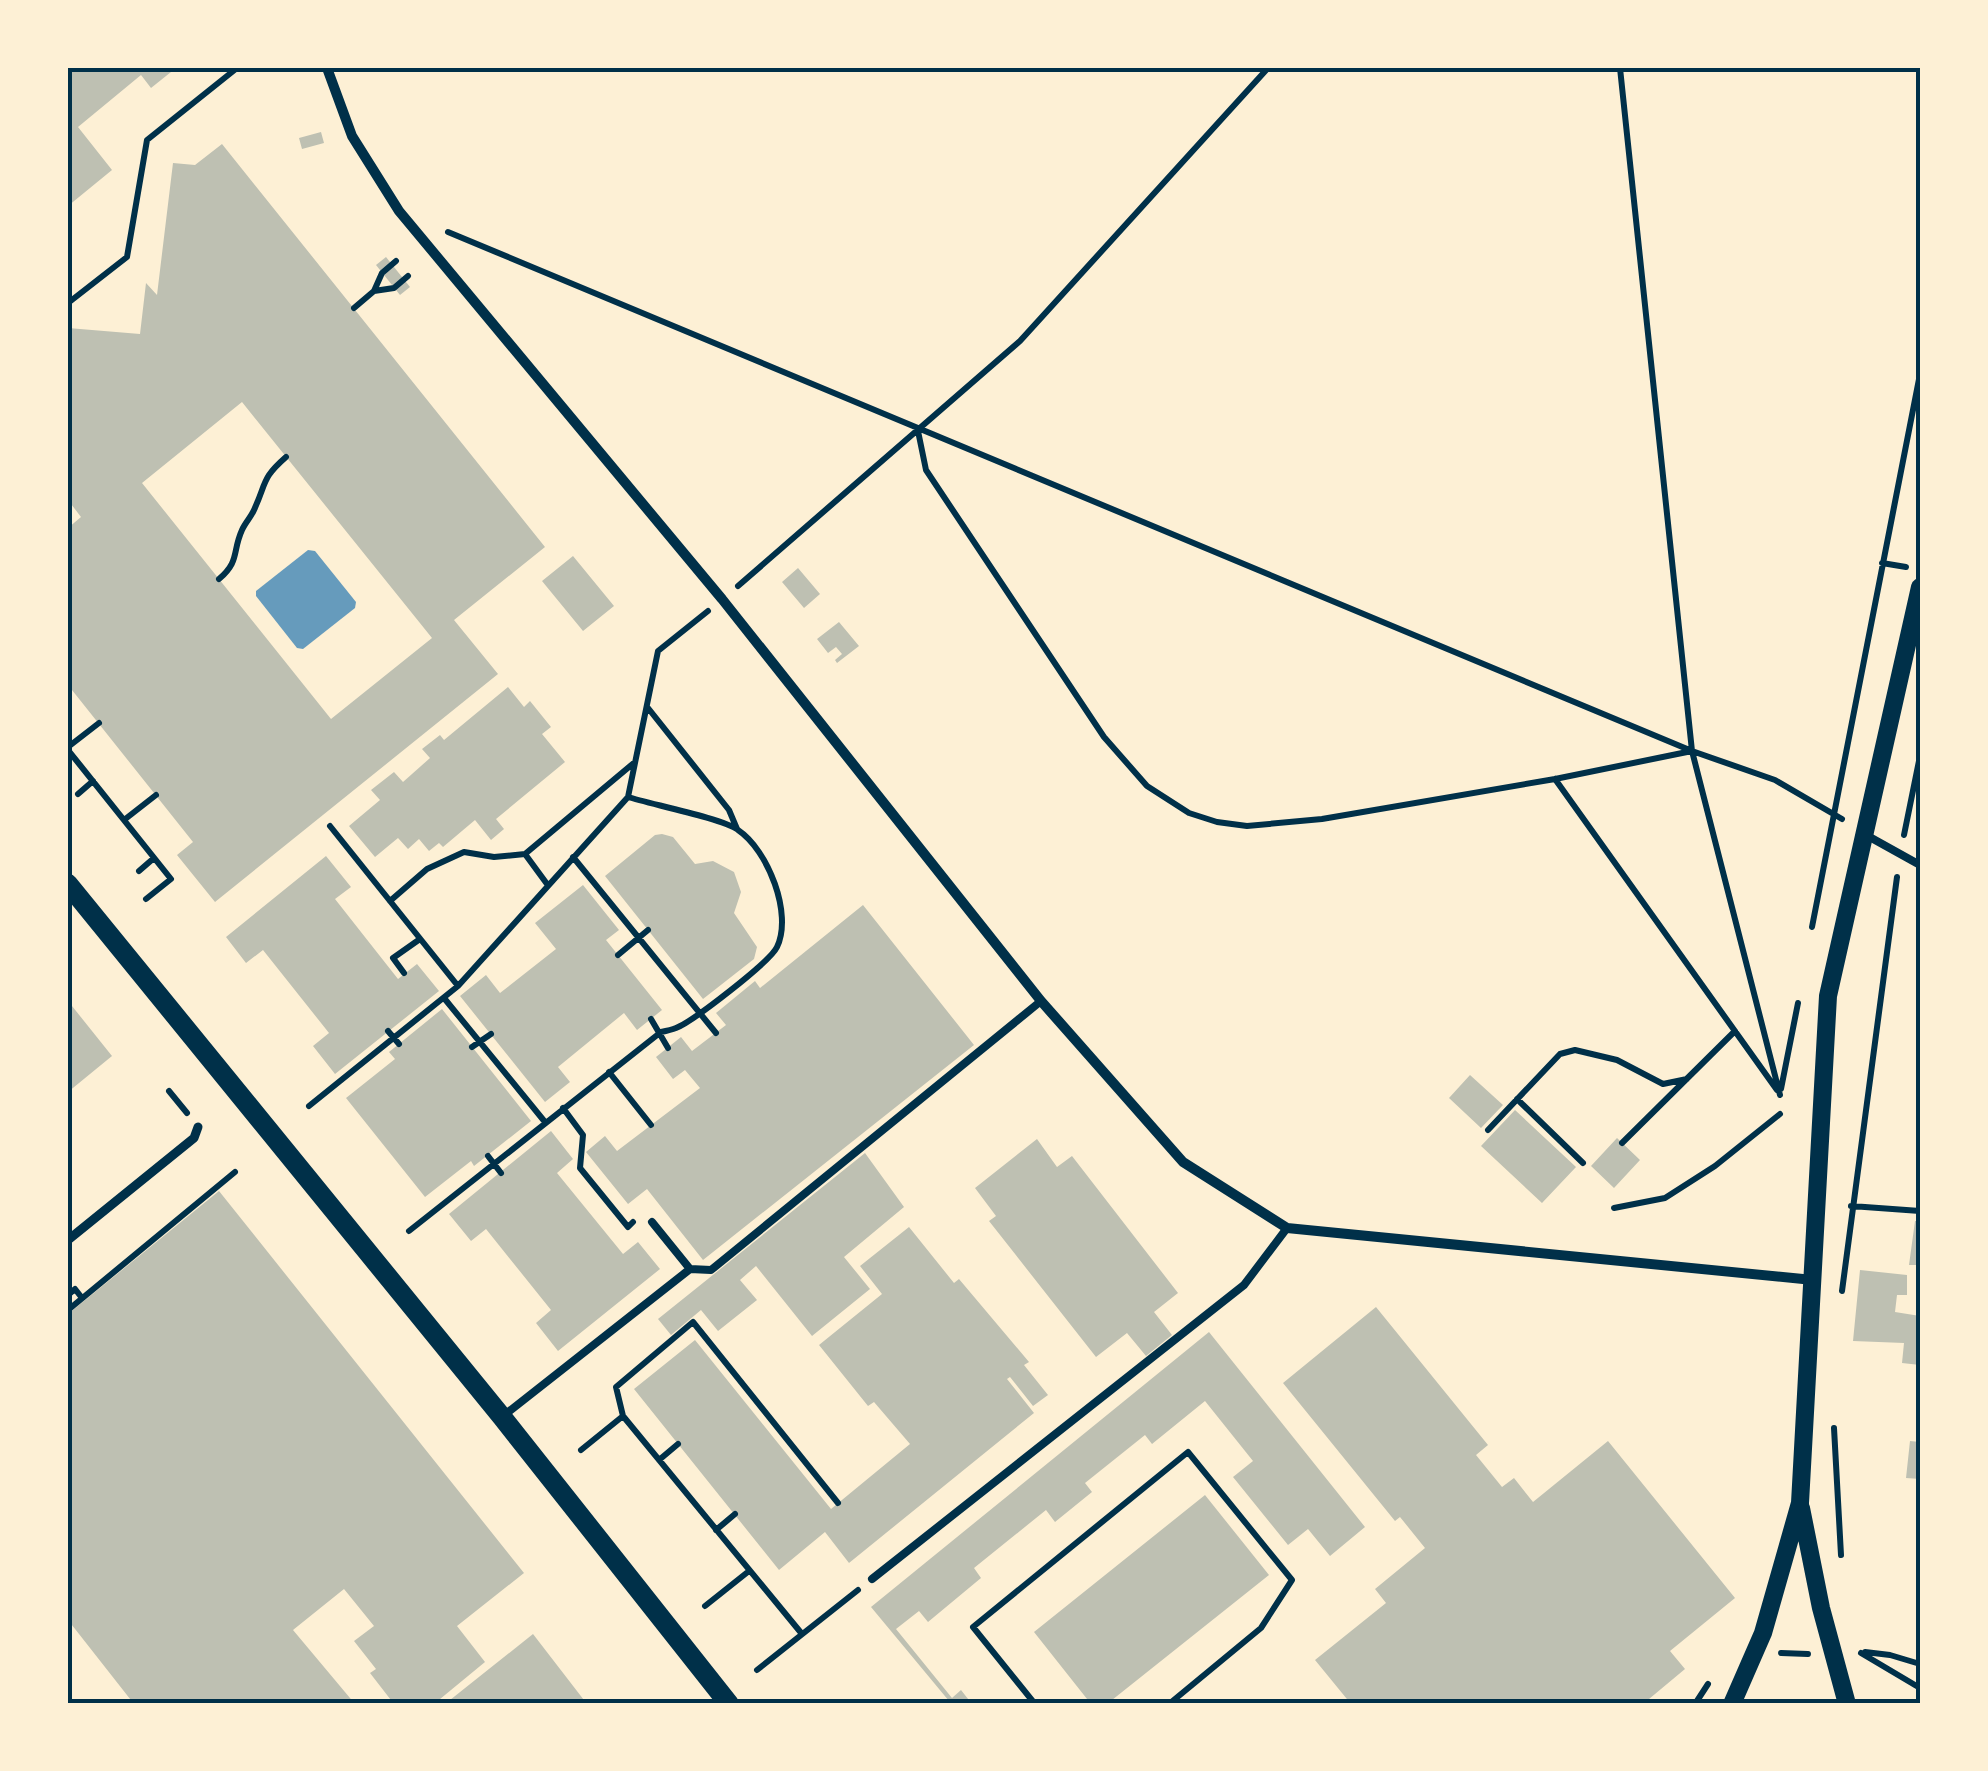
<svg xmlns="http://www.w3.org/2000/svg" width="1988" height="1771" font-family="'IBM Plex Sans',sans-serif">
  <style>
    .water { fill: #669bbc }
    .building { fill: #bec0b2; fill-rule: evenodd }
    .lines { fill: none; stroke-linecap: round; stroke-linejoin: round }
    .path { stroke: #003049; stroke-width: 6 }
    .service { stroke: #003049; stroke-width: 8 }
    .pedestrian { stroke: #003049; stroke-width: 9 }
    .minor { stroke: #003049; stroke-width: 10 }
    .tertiary { stroke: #003049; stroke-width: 18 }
    .secondary { stroke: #003049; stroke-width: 20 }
    .neatline { fill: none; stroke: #003049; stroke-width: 4 }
  </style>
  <rect width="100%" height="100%" fill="#fdf0d5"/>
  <!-- water -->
  <path class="water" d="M308,550L315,551L356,602L355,608L303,649L297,648L256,596V591Z"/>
  <!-- building -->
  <path class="building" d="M68,68H176L151,88L141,75L78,127L112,170L68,206Z
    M321,132L324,143L302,149L299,138Z
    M222,144L545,547L454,620L498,674L215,902L177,855L193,842L68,685V528L81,517L68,500V328L140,334L146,283L157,295L173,163L195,165ZM242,402L432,638L331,719L142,483Z
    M386,257L410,287L400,295L376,265Z
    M573,556L614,606L583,631L542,581Z
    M798,568L820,594L804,608L782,582Z
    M839,622L859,646L837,663L835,660L842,654L836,647L828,653L817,639Z
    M508,687L524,707L530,701L551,727L542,734L565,762L496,819L504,829L491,840L475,820L443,847L439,843L429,851L419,839L408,849L398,838L375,857L349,826L380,800L371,790L394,772L403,782L430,758L422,749L440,735L444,740Z
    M662,834L673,837L695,864L713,861L734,872L741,892L734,913L757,947L754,959L703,999L605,876L655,835Z
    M326,856L351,887L335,899L398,979L417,964L439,991L335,1074L313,1046L329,1033L263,950L246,963L226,937Z
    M583,885L619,930L606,940L662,1010L637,1030L624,1013L558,1067L570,1082L545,1102L460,996L486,975L500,993L556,949L535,923Z
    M863,905L974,1045L703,1260L647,1189L628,1204L586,1152L605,1136L617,1151L700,1088L685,1070L673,1079L656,1057L681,1037L692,1051L726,1025L716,1013L755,981L760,988Z
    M68,1001L112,1056L68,1092Z
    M442,1009L531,1121L474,1166L471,1161L425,1197L346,1098L395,1059L389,1052Z
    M1470,1075L1503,1105L1481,1128L1449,1098Z
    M1515,1110L1576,1167L1542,1203L1481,1146Z
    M551,1131L573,1159L557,1173L623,1254L638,1242L660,1269L558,1351L536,1323L551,1310L486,1229L471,1241L449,1214Z
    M1617,1138L1640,1160L1614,1188L1591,1166Z
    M1037,1139L1057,1167L1072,1156L1178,1293L1154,1312L1172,1335L1146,1356L1127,1333L1096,1357L989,1221L996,1216L975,1188Z
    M865,1153L904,1207L844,1257L870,1289L812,1336L756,1266L740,1280L757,1300L718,1331L701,1310L671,1335L658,1319Z
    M219,1191L524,1573L457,1626L485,1662L434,1704H394L370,1673L376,1669L354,1641L374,1626L344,1589L293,1630L355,1704H134L68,1620V1314Z
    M1915,1221H1920V1265H1909Z
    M909,1227L954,1283L959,1279L1029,1362L1024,1365L1048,1395L1033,1406L1010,1377L1007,1379L1034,1413L849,1563L825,1532L779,1570L634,1389L695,1340L831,1509L910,1444L874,1402L868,1406L819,1345L882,1294L860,1266Z
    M1860,1270L1907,1275V1295H1897L1895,1312L1920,1316V1365L1902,1363L1904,1343L1853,1341Z
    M1376,1307L1488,1445L1476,1455L1502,1487L1514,1478L1533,1502L1608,1441L1735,1598L1670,1651L1685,1669L1643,1704H1351L1315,1660L1386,1603L1375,1589L1425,1548L1400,1517L1395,1521L1283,1383Z
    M1209,1332L1365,1527L1330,1556L1308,1529L1288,1545L1233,1477L1253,1461L1205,1401L1152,1444L1145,1435L1085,1483L1092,1492L1055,1522L1046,1510L974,1568L981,1578L928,1622L919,1611L896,1629L952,1698L961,1690L972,1704H945L949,1701L871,1607Z
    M1910,1441L1920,1442V1479L1906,1478Z
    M1205,1495L1269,1575L1107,1704H1091L1034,1632Z
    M533,1634L587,1704H445Z"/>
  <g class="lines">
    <!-- path -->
    <path class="path" d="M1620,68L1692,751
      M448,232L1692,751L1775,780L1842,819
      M396,261L382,273L374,291L394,288L408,276
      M68,303L127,257L147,140L237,68
      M354,308L374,291
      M918,431L926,470L1104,737L1147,786L1189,813L1217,822L1247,826L1322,819L1555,779L1692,751L1780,1095
      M1882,563L1906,567
      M219,579C240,561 232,552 242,530C245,523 251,517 254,510C267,482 261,479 286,457
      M738,586L1020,341L1268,68
      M648,708L729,810L737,829
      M68,747L99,723
      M68,750L171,879L146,899
      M1555,779L1777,1090
      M78,794L93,781
      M124,820L156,795
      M330,826L458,986
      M1904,835L1920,756
      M525,854L547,884
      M573,857L716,1033
      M139,871L154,858
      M390,901L427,869L464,852L494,857L525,854L635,762
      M1812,927L1920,374
      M618,955L648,930
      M404,973L393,958L420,939
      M444,998L545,1122
      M651,1019L668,1048
      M388,1031L399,1044
      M472,1047L491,1034
      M609,1072L651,1125
      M1781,1089L1798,1003
      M169,1091L187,1113
      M1517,1099L1583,1163
      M309,1106L458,986L628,797L658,651L708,611
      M563,1108L583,1135L580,1168L628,1227L633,1222
      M1488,1130L1560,1054L1575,1050L1617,1060L1663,1084L1687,1079
      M1622,1143L1735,1031
      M488,1156L501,1173
      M1851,1206L1920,1211
      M1614,1208L1665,1198L1715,1166L1780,1114
      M409,1231L661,1032C666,1031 671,1030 676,1028C692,1022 770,962 777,947C793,914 768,850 738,830C724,819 650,804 628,797
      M1842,1291L1897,877
      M68,1295L75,1289L82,1298
      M68,1310L235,1172
      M1834,1428L1841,1555
      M581,1450L623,1416
      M659,1460L678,1444
      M716,1530L735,1514
      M705,1606L749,1571
      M802,1634L623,1416L616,1387L693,1322L838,1503
      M1865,1652L1890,1655L1920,1664
      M1781,1653L1808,1654
      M1861,1653L1920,1688
      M757,1670L858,1590
      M1035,1704L973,1627L1188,1452L1292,1580L1261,1628L1169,1704
      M1695,1704L1708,1684"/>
    <!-- service -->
    <path class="service" d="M1866,835L1920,865
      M652,1222L690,1269
      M502,1417L690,1269L711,1270L1041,1001
      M872,1579L1244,1285L1287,1228"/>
    <!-- pedestrian -->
    <path class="pedestrian" d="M68,1240L194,1138L198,1127"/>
    <!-- minor -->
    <path class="minor" d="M327,68L352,136L399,211L722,599L1041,1001L1183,1162L1287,1228L1813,1280
      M68,1703V1704"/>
    <!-- tertiary -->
    <path class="tertiary" d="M1801,1508L1821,1608L1847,1704
      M1732,1704L1763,1633L1800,1503L1828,996L1920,587"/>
    <!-- secondary -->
    <path class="secondary" d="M68,884L502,1417L729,1704"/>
  </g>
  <!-- border -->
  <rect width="1988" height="1771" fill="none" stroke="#fdf0d5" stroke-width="140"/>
  <rect x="70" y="70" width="1848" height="1631" class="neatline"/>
</svg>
